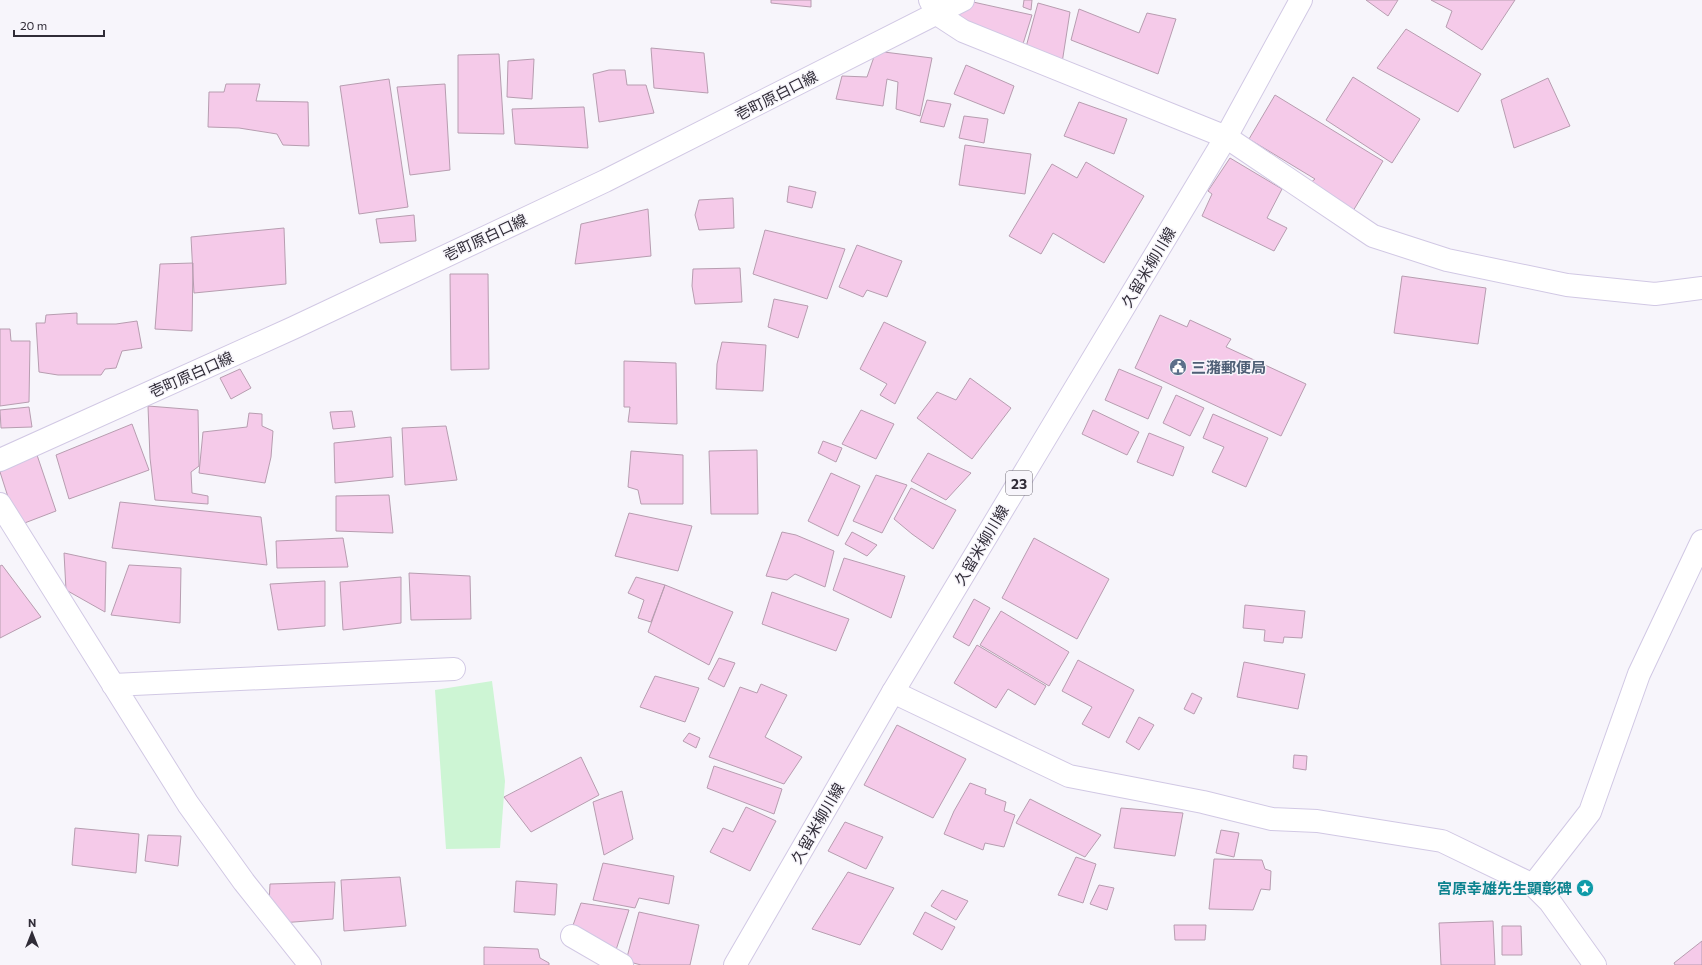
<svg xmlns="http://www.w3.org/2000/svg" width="1702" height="965" font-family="Commissioner,'Noto Sans JP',sans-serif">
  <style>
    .green { fill: #cdf5d4 }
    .building { fill: #f5cae9; stroke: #b79db0 }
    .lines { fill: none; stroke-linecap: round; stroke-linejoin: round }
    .street-casing { stroke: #d1c8e4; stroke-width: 24 }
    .secondary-casing { stroke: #d1c8e4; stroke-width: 24 }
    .primary-casing { stroke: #d1c8e4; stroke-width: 24 }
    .street { stroke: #fff; stroke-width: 22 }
    .secondary { stroke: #fff; stroke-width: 22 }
    .primary { stroke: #fff; stroke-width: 22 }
    .labels { text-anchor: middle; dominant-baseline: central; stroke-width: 3; stroke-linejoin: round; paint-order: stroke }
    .shield { fill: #f7f5fb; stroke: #6c6872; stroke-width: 1 }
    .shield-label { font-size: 14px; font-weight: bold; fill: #302c37 }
    .street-label { font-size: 15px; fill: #302c37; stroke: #f7f5fb }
    .service-label { font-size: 15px; font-weight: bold; fill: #4e5e75; stroke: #f7f5fb; text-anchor: start }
    .culture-label { font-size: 15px; font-weight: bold; fill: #0d838f; stroke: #f7f5fb; text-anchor: end }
  </style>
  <rect width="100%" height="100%" fill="#f7f5fb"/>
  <!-- green -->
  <path class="green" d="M492,681L505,781L500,848L446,849L435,690Z"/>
  <!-- building -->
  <path class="building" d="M771,0H811V7L771,3Z
    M964,0L1032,15L1022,47L956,23Z
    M1024,0H1032L1031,10L1023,7Z
    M1366,0H1398L1388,16Z
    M1431,0H1515L1482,50L1446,27L1452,11Z
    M1038,3L1070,12L1062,63L1026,47Z
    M1079,9L1139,33L1147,13L1176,19L1158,74L1071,40Z
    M1406,29L1481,74L1458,112L1377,68Z
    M651,48L704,53L708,93L654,88Z
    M876,51L932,58L920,116L896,109L898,82L887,79L883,106L836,99L842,76L867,77Z
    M499,54L504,134L458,133V55Z
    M534,59L532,99L507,97L508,61Z
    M966,65L1014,86L1004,114L954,94Z
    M609,70H625L627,85H646L654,113L599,122L593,74Z
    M1353,77L1420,119L1392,163L1326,120Z
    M1548,78L1570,126L1514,148L1501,100Z
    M389,79L408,207L359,214L340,86Z
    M226,84H260L256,101L308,102L309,146L283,145L277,134L239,128L208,127L209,92H224Z
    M445,84L450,170L410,175L397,87Z
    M1275,95L1383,161L1353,211L1309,184L1315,179L1249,139Z
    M927,100L951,104L944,127L920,122Z
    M1079,102L1127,119L1114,154L1064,136Z
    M584,107L588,148L515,144L512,109Z
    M964,116L988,119L984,143L959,138Z
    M965,145L1031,154L1025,194L959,185Z
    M1230,158L1282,189L1267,218L1287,228L1274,251L1202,216L1212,194L1208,191Z
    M1086,162L1144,196L1104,263L1053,233L1041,254L1009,236L1052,164L1077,178Z
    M789,186L816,192L812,208L787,202Z
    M733,198L734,228L699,230L695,215L699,200Z
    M648,209L651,256L575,264L581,224Z
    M414,215L416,241L380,243L376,219Z
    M284,228L286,284L194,293L191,237Z
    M765,230L845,249L827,299L753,274Z
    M857,245L902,261L887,297L867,290L863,297L839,287Z
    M193,263L192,331L155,329L160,264Z
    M740,268L742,302L695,304L692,286L693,269Z
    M450,274H488L489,369L451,370Z
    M1402,276L1486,288L1478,344L1394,333Z
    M774,299L808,306L798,338L768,327Z
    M77,313V324H116L137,321L142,348L122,351L116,368L105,369L101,375H58L39,372L36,323H45L46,315Z
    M1160,315L1187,327L1190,320L1231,339L1226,347L1306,384L1281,436L1135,368Z
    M884,322L926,342L895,404L880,395L887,384L860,369Z
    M0,329H10L11,341H30L29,402L0,406Z
    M722,342L766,345L763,391L716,389L717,364Z
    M624,361L676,363L677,424L628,422L630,407H624Z
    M240,369L251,388L231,399L220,378Z
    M1119,369L1162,387L1148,419L1105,400Z
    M970,378L1011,408L972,459L917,418L937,392L956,400Z
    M1176,395L1204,408L1190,436L1163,423Z
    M148,406L198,410L199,466L191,472L192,493L208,496V504L155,500L150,458Z
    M29,407L32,427L1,428L0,410Z
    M861,410L894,424L876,459L842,444Z
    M1093,410L1139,432L1127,455L1082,434Z
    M352,411L355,427L333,429L330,412Z
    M249,413L262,414V426L273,431L271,457L265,483L199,473L203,432L247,427Z
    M1213,414L1268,438L1246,487L1212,472L1224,447L1203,438Z
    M132,424L149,470L69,499L56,455Z
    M446,426L457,480L405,485L402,428Z
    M1149,433L1184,447L1173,476L1137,462Z
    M391,437L393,477L335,483L334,443Z
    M823,441L842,448L836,462L818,453Z
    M757,450L758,514H711L709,451Z
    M631,451L683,455V504H641L638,490L628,487Z
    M928,453L971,473L946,500L911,481Z
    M37,455L56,511L22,524L9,500L0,472Z
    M831,473L860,486L838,536L808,521Z
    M876,475L907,485L882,533L853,521Z
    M911,488L956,510L933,549L912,534L894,519Z
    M389,495L393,533L336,531V496Z
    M120,502L261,517L267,565L112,548Z
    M629,513L692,526L678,571L615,556Z
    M782,532L796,535L834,551L825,587L795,574L787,580L766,576Z
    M852,532L877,545L867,556L845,544Z
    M343,538L348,567L277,568L276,541Z
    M1034,538L1109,579L1077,639L1002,598Z
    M64,553L106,562L105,612L66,590Z
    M844,558L905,576L891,618L833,590Z
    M2,565L41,617L0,638V566Z
    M129,565L181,568L180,623L111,615Z
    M409,573L470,576L471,619L411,620Z
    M401,577V623L343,630L340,582Z
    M636,577L665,585L651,622L638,618L644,600L628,593Z
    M325,581V626L278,630L270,584Z
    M665,585L733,612L709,665L648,632Z
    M772,592L849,619L836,651L762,624Z
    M974,599L990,608L969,646L953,637Z
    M1245,605L1305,611L1302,638L1284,637L1283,643L1264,641L1265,630L1243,628Z
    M1001,611L1069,652L1049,686L980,645Z
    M977,645L1046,686L1035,705L1008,689L996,708L954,683Z
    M719,658L735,663L724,687L708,679Z
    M1078,660L1134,690L1109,738L1082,724L1092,707L1062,691Z
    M1244,662L1305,674L1298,709L1237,697Z
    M655,676L699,688L685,722L640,707Z
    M761,684L787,695L765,737L802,757L784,784L709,757L740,687L757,693Z
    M1192,693L1202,698L1194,714L1184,709Z
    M1139,717L1154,725L1139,750L1126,742Z
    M897,725L966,759L933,818L864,785Z
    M689,733L700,738L696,748L683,741Z
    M1294,755L1307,756L1306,770L1293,768Z
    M581,757L599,795L531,832L504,797Z
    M714,766L782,789L774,814L707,788Z
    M970,783L986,789L985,794L1006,802L1004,811L1015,815L1004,847L985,843L983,850L944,834L954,811Z
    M622,791L633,839L604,855L593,802Z
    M1030,799L1101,835L1085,857L1016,823Z
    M746,807L776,821L750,871L710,852L723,828L733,832Z
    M1121,808L1183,813L1175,856L1114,848Z
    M845,822L883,837L866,869L828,851Z
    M75,828L139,834L136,873L72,865Z
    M1221,830L1239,833L1234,857L1216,853Z
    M148,835L181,836L178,866L145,861Z
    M1076,857L1096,864L1083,903L1058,895Z
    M1214,859L1262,860L1265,869L1271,871L1270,890L1261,889L1253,910L1209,909Z
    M603,863L674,876L669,904L639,898L635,908L593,900Z
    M848,872L894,888L860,945L812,929Z
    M400,877L406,926L344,931L341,880Z
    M516,881L557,884L555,915L514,912Z
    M335,882L333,919L268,924L270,884Z
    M1099,885L1114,888L1107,910L1090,904Z
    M942,890L968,901L956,920L931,906Z
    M581,903L629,910L615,953L572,928Z
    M639,912L699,925L690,965H641L626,961Z
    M925,912L955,927L942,950L913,934Z
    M1493,921L1495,965H1441L1439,923Z
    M1174,925H1206L1205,940H1175Z
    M1502,926H1521L1522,955H1502Z
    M1702,941V965H1675L1674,963Z
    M484,947L538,949L540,958L549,963V965H484Z"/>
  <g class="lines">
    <defs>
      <path id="street" d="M930,0L937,14L963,31L1226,137L1373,236L1447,260L1567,285L1655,294L1702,288
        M0,504L188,804L244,882L310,965
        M113,685L454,669
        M893,692L1069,776L1203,802L1272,819L1317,821L1442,841L1533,885L1550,902L1595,965
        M1533,885L1590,812L1639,674L1702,541
        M572,936L622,965"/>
      <path id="secondary" d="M0,460L293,328L605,181L963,0"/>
      <path id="primary" d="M735,965L893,692L1226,137L1301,0"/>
    </defs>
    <!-- street casing -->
    <use href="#street" class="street-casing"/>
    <!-- secondary casing -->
    <use href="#secondary" class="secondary-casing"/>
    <!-- primary casing -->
    <use href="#primary" class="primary-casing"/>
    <!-- street -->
    <use href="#street" class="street"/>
    <!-- secondary -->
    <use href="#secondary" class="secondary"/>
    <!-- primary -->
    <use href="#primary" class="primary"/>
  </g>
  <!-- icons -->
  <defs>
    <symbol id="civic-disc" viewBox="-11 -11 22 22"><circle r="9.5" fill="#5c6f8a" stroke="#f7f5fb"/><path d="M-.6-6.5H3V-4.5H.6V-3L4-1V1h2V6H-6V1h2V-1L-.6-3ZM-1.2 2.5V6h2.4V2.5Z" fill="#fff"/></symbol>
    <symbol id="sight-disc" viewBox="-11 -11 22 22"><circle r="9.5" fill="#0f9aa8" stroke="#f7f5fb"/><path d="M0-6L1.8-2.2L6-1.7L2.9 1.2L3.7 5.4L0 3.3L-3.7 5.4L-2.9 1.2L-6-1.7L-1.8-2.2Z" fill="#fff"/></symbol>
  </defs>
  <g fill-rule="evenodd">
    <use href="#civic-disc" x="1168" y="357" width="20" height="20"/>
    <use href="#sight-disc" x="1575" y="878" width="20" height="20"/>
  </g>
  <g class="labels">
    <!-- shield labels -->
    <rect class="shield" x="1006" y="471" width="26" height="24" rx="3"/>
    <g class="shield-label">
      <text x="1019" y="483">23</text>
    </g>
    <!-- street labels -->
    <g class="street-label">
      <text transform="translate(776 95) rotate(-27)">壱町原白口線</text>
      <text transform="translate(485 237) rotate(-25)">壱町原白口線</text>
      <text transform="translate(1148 267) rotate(-59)">久留米柳川線</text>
      <text transform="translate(191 374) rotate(-24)">壱町原白口線</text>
      <text transform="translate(981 545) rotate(-59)">久留米柳川線</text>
      <text transform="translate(817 823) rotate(-60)">久留米柳川線</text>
    </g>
    <!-- service labels -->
    <g class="service-label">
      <text x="1191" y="367">三潴郵便局</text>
    </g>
    <!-- culture labels -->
    <g class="culture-label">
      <text x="1572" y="888">宮原幸雄先生顕彰碑</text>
    </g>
  </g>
  <!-- north arrow -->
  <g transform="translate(32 933)" stroke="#f7f5fb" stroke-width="3" paint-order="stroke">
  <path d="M0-3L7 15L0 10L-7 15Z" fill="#302c37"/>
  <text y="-6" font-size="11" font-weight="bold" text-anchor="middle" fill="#302c37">N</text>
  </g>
  <!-- scale -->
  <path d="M14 30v6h90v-6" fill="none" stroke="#302c37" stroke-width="2"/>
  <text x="20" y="30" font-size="12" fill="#302c37" stroke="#f7f5fb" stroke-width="3" paint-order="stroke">20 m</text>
</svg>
